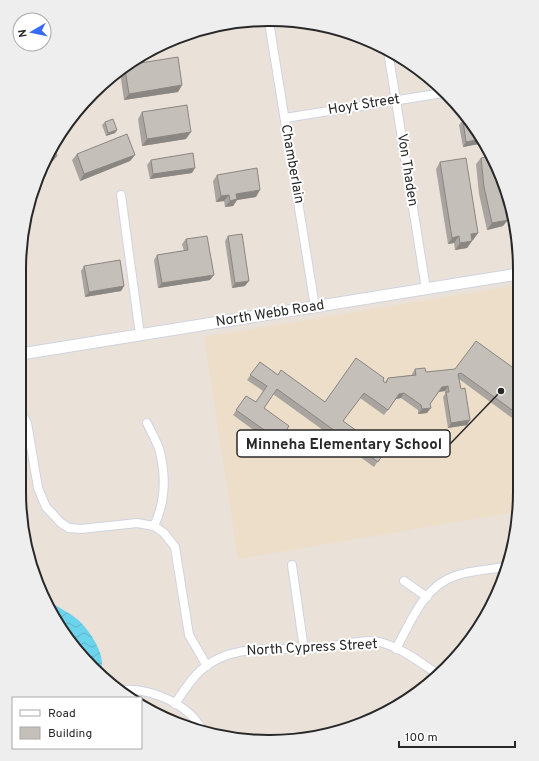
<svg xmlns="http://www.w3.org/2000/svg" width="539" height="761" font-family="Overpass,sans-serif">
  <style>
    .education { fill: #ecdec8 }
    .water { fill: url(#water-waves) }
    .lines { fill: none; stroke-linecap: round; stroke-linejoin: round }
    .street-casing { stroke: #cfd3e1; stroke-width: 10 }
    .secondary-casing { stroke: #cfd3e1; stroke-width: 13 }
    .street { stroke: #fff; stroke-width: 8 }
    .secondary { stroke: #fff; stroke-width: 11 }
    .wall { fill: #a9a49f }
    .shaded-wall { fill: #8a8682 }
    .building { fill: #c5bfb9; stroke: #8a8682 }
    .labels { text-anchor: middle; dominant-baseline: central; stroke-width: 4; stroke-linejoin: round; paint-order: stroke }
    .street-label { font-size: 14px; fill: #282828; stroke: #fff }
    .rim { fill: none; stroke: #282828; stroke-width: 2 }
    .leader { fill: none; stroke: #282828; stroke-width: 1.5 }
    .callout-dot { fill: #282828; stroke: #fff; stroke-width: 1.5 }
    .callout { fill: #fff; stroke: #282828; stroke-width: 1.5 }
    .callout-label { font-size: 15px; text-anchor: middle; font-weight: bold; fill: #282828 }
  </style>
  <defs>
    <pattern id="water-waves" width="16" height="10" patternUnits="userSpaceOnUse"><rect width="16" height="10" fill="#6cd3ec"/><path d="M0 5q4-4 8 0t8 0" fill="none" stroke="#5eb5ca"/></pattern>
  </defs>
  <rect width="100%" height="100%" fill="#eae2d9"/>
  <!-- education -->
  <path class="education" d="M518,285V512L238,559L204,337Z"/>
  <!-- water -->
  <path class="water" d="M48,601C58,607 68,612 77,619C89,629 110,659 99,674L61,630Z"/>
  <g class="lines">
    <defs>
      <path id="street" d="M269,22L315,307
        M388,51L426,289
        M285,118L443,93
        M121,195L140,335
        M20,410L27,423L38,488L46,507L61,523L69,528L81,529L137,523L154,526L164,533L175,547L189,635L207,666
        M147,423C151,432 158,443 160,452C166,477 165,503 154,526
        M292,565L304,649
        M404,581L427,597
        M396,649C410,623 424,586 455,576C470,570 488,570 504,567
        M121,690C151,688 188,703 203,731
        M175,704C183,692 190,680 201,670C234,641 277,652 317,648C336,647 365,637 383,643C403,649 421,663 439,675"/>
      <path id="secondary" d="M21,354L518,274"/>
    </defs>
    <!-- street casing -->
    <use href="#street" class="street-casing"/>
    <!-- secondary casing -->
    <use href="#secondary" class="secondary-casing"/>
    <!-- street -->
    <use href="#street" class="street"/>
    <!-- secondary -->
    <use href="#secondary" class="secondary"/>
  </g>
  <!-- wall -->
  <path class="wall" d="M134,64L182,85L178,92L124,100L120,72Z
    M142,112L186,139L142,146L138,119Z
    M463,120L484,143L463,147L459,125Z
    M105,122L117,130L115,133L106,136L102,125Z
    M77,154L135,155L130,161L80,181L72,160Z
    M481,158L503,226L487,230L479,194L476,164Z
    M151,160L192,173L150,179L147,165Z
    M440,162L478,233L473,240H472V241L467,248L455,250L454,243L448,244L436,169Z
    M217,175L256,197L237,200L233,206L225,207L224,201L216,202L213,181Z
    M228,236L245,286L232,288L225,241Z
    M186,239L210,280L158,288L154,260L157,255L184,251L182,244Z
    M84,266L124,286L121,291L85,297L81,271Z
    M260,362L278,375L325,402L385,382L388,378L412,375V374L415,369L426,372H519V423L459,379L467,425L448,428L443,397L445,394V391L438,392L430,404L427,413L418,414V410L401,398L396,399L384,415L360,398L343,421L385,451L374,467L273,394L264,408L286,431L291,434L280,449L233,415L246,396L256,402L263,391L247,380Z"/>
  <!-- shaded-wall -->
  <path class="shaded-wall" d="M174,41L170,47L162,48Z
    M182,85L178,92L124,100L129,94Z
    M117,130L115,133L106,136L108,133Z
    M191,132L186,139L142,146L147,139Z
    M481,139L484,143L463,147L466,142Z
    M135,155L130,161L80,181L84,174Z
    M57,156L53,161L45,163L47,159Z
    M195,168L192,173L150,179L153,174Z
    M260,190L256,197L237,200L233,206L225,207L230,201L236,194Z
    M229,195L224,201L216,202L221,196Z
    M508,220L503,226L487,230L492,223Z
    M478,233L473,240L466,241L471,234Z
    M459,236L454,243L448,244L452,238Z
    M472,241L467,248L455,250L460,243Z
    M214,275L210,280L158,288L162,283Z
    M249,281L245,286L232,288L235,283Z
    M124,286L121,291L85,297L89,292Z
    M448,386L445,391L438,392L442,387Z
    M404,393L401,398L396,399L384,415L399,394Z
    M431,408L427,413L418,414L422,409Z
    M470,420L467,425L448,428L451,423Z"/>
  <!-- building -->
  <path class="building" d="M178,57L182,85L129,94L125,69L134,64Z
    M187,105L191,132L147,139L142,112Z
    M113,119L117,130L108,133L105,122Z
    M468,119L481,139L466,142L463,120Z
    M127,134L135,155L84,174L77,154Z
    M54,148L57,156L47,159L51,149Z
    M193,153L195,168L153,174L151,160Z
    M492,156L494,159L502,185L508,220L492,223L484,187L481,158Z
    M466,158L478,233L471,234L472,241L460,243L459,236L452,238L440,162Z
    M257,168L260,190L236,194L237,199L230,201L229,195L221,196L217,175Z
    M242,234L249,281L235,283L228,236Z
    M207,236L214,275L162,283L157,255L188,250L186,239Z
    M120,260L124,286L89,292L84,266Z
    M476,341L519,372V415L461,373L458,374L461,389L465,388L470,420L451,423L446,392H449L448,386L442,387L430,404L431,408L422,409L421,405L404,393L399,394L388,410L364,393L343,421L385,451L378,462L277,389L264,408L289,426L286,431L291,434L284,444L236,410L246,396L256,402L267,386L250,375L260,362L278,375L281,370L325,402L356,358L384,378L383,381L386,383L388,378L416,375L415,369L425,368L426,372L455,369Z"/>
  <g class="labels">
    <!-- street labels -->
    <g class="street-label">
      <text transform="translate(364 105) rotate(-9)">Hoyt Street</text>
      <text transform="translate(292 164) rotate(80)">Chamberlain</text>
      <text transform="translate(407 170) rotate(81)">Von Thaden</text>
      <text transform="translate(270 314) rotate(-9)">North Webb Road</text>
      <text transform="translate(312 648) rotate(-3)">North Cypress Street</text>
    </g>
  </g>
  <!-- crop -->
  <path d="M0 0H539V761H0ZM269 26H270A243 243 0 0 1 513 269V492A243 243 0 0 1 270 735H269A243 243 0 0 1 26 492V269A243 243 0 0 1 269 26Z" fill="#eee" fill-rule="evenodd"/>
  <path class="rim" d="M269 26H270A243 243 0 0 1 513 269V492A243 243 0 0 1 270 735H269A243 243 0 0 1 26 492V269A243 243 0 0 1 269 26Z"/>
  <!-- callouts -->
  <path class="leader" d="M501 391L450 444"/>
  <circle class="callout-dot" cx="501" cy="391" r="4"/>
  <rect class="callout" x="237" y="430" width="213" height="27" rx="4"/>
  <g class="callout-label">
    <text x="344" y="449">Minneha Elementary School</text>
  </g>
  <!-- legend -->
  <rect x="12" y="697" width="130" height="52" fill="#ffffff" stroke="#a9a9a9"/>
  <rect x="20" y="710" width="20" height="6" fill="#ffffff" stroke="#a9a9a9"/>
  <text x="48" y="717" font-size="12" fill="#282828">Road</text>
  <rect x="20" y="727" width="20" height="12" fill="#c5bfb9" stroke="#a9a9a9"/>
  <text x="48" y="737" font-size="12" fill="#282828">Building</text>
  <!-- north arrow -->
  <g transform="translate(32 32) rotate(261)"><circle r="19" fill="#ffffff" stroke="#a9a9a9"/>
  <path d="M0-3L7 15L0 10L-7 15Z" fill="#396af7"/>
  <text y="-6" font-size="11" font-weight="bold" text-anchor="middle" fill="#282828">N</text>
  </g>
  <!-- scale -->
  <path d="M399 741v6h116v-6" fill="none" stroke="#282828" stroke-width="2"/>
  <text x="405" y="741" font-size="12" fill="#282828" stroke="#ffffff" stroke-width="3" paint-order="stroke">100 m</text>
</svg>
